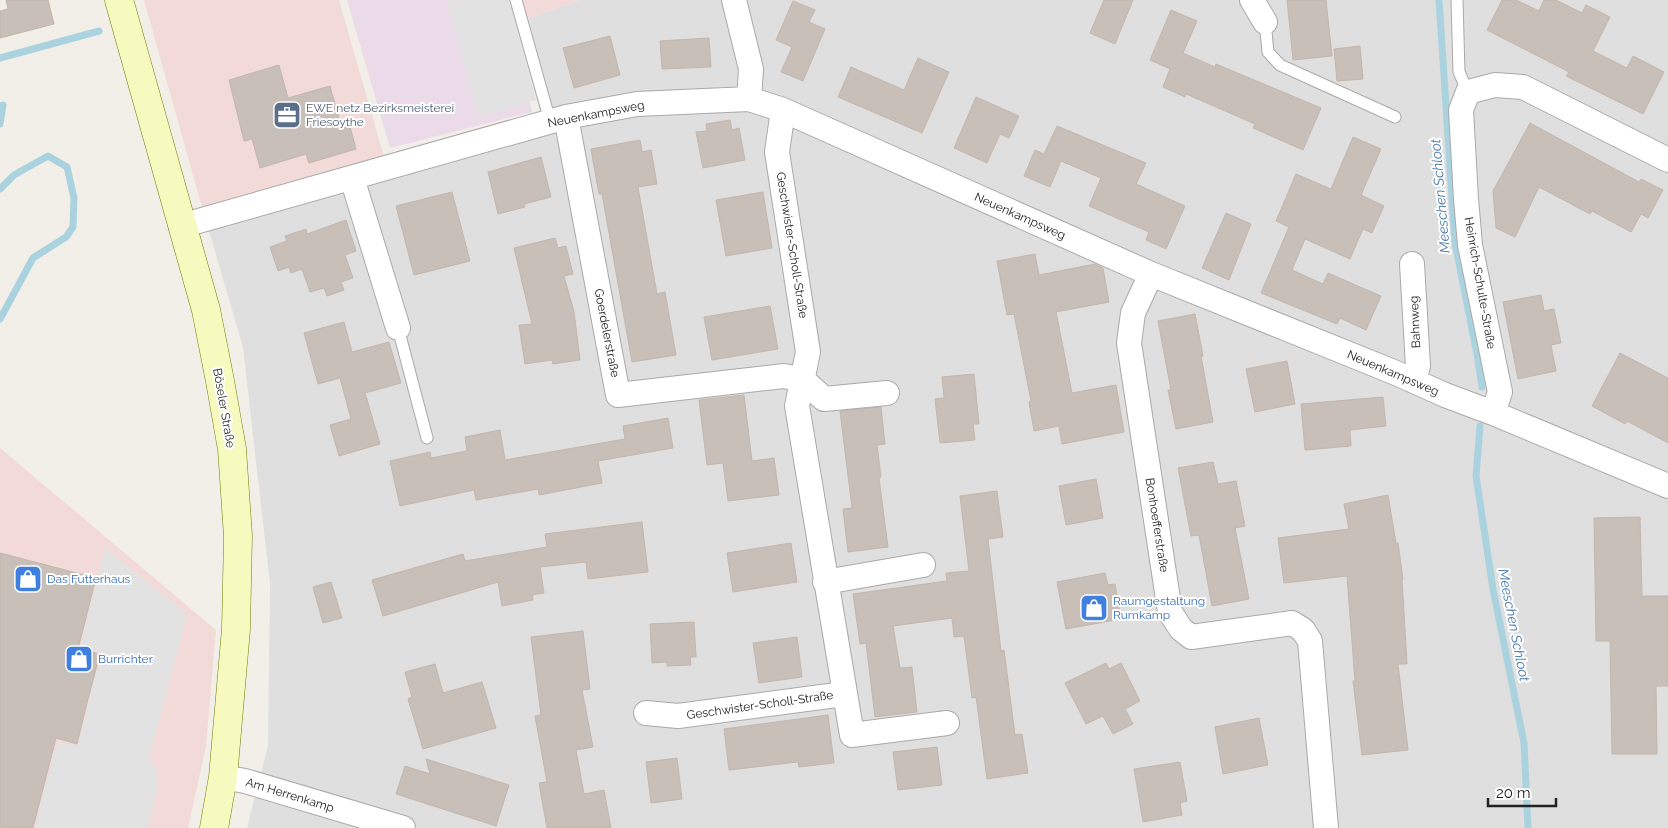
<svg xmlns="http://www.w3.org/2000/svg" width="1668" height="828" font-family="Raleway,sans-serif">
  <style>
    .residential { fill: #e0dfdf }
    .commercial { fill: #f2dad9 }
    .industrial { fill: #ebdbe8 }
    .parking { fill: #e2e2e2 }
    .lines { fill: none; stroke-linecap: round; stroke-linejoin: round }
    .stream { stroke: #aad3df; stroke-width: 7 }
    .building { fill: #c7bfb8; stroke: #c4b6ab }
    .lane-casing { stroke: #a9a9a9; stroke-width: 13 }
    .street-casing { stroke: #a9a9a9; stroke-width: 26 }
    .secondary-casing { stroke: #707d05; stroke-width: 29 }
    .lane { stroke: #fff; stroke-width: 11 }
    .street { stroke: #fff; stroke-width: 24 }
    .secondary { stroke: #f7fabf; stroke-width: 28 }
    .labels { text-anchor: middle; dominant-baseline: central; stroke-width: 4; stroke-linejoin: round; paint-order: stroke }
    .service-label { font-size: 12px; fill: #4e5e75; stroke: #fff; text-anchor: start }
    .street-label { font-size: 12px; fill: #222; stroke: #fff }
    .shop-label { font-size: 12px; fill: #366cbe; stroke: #fff; text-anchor: start }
    .water-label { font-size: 14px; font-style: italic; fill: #4a7aab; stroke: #fff }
  </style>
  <rect width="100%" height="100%" fill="#f2efe9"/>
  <!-- residential -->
  <path class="residential" d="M580,0H1668V828H247L268,746L270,584L243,347L203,211L541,115L515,23Z"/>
  <!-- commercial -->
  <path class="commercial" d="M144,0H339L385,160L203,211Z
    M509,0H580L515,23Z
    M0,448L216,630L206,746L188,828H0Z"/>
  <!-- industrial -->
  <path class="industrial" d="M347,0H503L532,112L390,148Z"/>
  <!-- parking -->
  <path class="parking" d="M446,0H509L536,100L479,117Z
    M105,548L187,614L149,758L157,770V791L148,828H35L57,742L78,746L101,653L80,647Z"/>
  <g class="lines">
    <!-- stream -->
    <path class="stream" d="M1439,0L1455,243L1477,354L1482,387
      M0,58L99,31
      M0,106L3,105L0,124
      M0,189L14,175L48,156L67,167L74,198L73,227L66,237L33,258L0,319
      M1480,426L1476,476L1493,589L1524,743L1528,828"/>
  </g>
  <!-- building -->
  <path class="building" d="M6,0H48L54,24L0,38V11L8,9Z
    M1104,0H1133L1115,44L1090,33Z
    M1287,0H1326L1332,56L1293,60Z
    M1502,0H1516L1539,11L1544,0H1556L1582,13L1586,5L1610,17L1593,51L1627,68L1633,56L1664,72L1643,114L1566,76L1569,72L1487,30Z
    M793,1L815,10L809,22L825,29L803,81L781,72L792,47L776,40Z
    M1171,10L1197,21L1183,53L1215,67L1216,64L1321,108L1303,150L1253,128L1255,124L1186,94L1185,97L1163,87L1170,69L1150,60Z
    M610,36L620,75L574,88L563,48Z
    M709,38L711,67L662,69L660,41Z
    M1360,46L1363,79L1337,81L1334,49Z
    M918,58L949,72L922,133L838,97L851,67L904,90Z
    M279,65L288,98L330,86L340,122L348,119L356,149L309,163L306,154L260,168L252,139L244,141L229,80Z
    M976,97L1019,116L1009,138L1000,134L987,163L954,148Z
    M730,120L732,130L739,128L745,160L703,168L696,132L707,131L706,124Z
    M1530,123L1639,182L1641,179L1663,190L1648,218L1641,214L1631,232L1592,211L1590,214L1539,187L1515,237L1496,228L1493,191Z
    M1057,126L1146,163L1136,184L1185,206L1166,249L1146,240L1149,232L1089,206L1101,178L1061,161L1050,187L1024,176L1035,150L1044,154Z
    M1353,137L1381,149L1361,195L1384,206L1372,233L1363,229L1350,259L1305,239L1292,270L1323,284L1328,273L1381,296L1366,330L1340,318L1337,324L1261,293L1289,227L1276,221L1296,174L1331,189Z
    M640,140L642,152L651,150L657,184L638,187L657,294L665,292L676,355L632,362L602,194H599L591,149Z
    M541,157L551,197L524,204L525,207L498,214L488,172Z
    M452,192L470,261L414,275L396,206Z
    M763,192L772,248L726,256L716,200Z
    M1226,213L1251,224L1229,280L1202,268Z
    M346,220L356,251L345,255L353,278L341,282L344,290L327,296L324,288L310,292L302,269L291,273L289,267L278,271L270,247L287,241L285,236L306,229L307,234Z
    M555,238L558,248L566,246L573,274L564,276L574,312L580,360L553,364L552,360L525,364L519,325L532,324L514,248Z
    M1035,254L1039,275L1095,264L1103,268L1109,302L1056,312L1072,393L1116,385L1124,432L1062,444L1059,426L1034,431L1029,402L1031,401L1014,314L1007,315L997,261Z
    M1541,295L1544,311L1554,309L1561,343L1551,345L1556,371L1518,379L1503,302Z
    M770,306L778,349L712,360L704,317Z
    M1195,314L1203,356H1201L1213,422L1176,429L1168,390H1171L1158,321Z
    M344,322L352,352L389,342L401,383L365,393L380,444L339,456L330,425L351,419L340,378L318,384L304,333Z
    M1620,353L1668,378V443L1627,421L1625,424L1592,406Z
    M1287,361L1295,404L1255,412L1246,369Z
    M974,374L979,424H973L975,440L940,443L935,399L944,398L942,377Z
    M744,395L752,461L774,458L779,495L728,501L723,463L707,465L699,400Z
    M1383,397L1386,426L1350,430L1351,446L1305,450L1301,404Z
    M881,407L885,444L877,445L881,477L879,478L888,547L848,552L843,509L852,508L840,411Z
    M668,418L673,448L598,461L602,483L539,495L538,489L476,500L474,490L400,506L390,461L430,452L431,458L467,451L465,437L500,430L505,460L625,439L623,426Z
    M1213,462L1218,484L1236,481L1245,526L1235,528L1249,599L1212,606L1199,535L1191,536L1178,468Z
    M1096,479L1103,518L1066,525L1059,486Z
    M997,491L1003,537L988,539L1001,651L1004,650L1015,735L1022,734L1028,773L987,779L976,697L972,698L964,636L954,637L952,618L893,626L900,668L912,667L917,712L875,717L866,643L860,644L853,594L947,581L946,573L969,571L960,496Z
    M1388,495L1396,543H1398L1403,579H1402L1407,664H1398L1408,750L1362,755L1353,681H1355L1347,576L1284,583L1278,538L1349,529L1344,504Z
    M1640,517L1642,596H1668V686H1656L1657,754H1612L1610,641H1596L1594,518Z
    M642,522L648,572L588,579L586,562L540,567L544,593L532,595L533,600L502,606L498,582L383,616L372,580L463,554L465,561L547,547L545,534Z
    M791,543L797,582L733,592L727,553Z
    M0,553L96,578L78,649L100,654L87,703L77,744L56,738L33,828H0Z
    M1105,573L1108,585L1115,584L1121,619L1066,629L1057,582Z
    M331,582L342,618L323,623L313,587Z
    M694,622L696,657H690L691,665L667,666V662L652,663L650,624Z
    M583,631L590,689L582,690L593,747L576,750L584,794L604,790L611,828H547L539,783L547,782L535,716L541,715L531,637Z
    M797,637L802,677L759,683L753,643Z
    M1106,663L1109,669L1121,663L1140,701L1125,709L1133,724L1113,734L1103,716L1086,724L1065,683Z
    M435,664L443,693L482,682L496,728L423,749L408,699L412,697L405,672Z
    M828,715L834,763L799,767L798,762L729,770L724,729Z
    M1259,718L1268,765L1223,774L1215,727Z
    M937,747L942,785L898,790L893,752Z
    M677,758L682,799L651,803L646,762Z
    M426,759L509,785L496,826L396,794L405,766L430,774Z
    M1180,762L1187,801L1180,803L1182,815L1143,822L1134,769Z"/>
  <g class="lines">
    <defs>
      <path id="lane" d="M516,0L550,121
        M1457,0L1459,72L1468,92
        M1265,22L1268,52L1280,65L1395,117
        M398,328L427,438"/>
      <path id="street" d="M734,0L751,69L749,99
        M1252,0L1265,22
        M783,110L777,152L808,352L797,406L852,735L947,723
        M566,117L618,395L784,376L803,380L824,399L887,393
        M352,178L398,328
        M181,226L566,117L637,104L749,99L783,110L1151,274L1396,373L1445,395L1493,413L1668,486
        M1412,264L1418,366L1414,380
        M1151,274L1133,313L1129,343L1170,612L1181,629L1191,637L1292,623L1303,630L1310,641L1326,828
        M1493,413L1500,392L1470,245L1466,199L1461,110L1468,92L1495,85L1523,87L1668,160
        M825,582L923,565
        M646,713L678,716L844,694
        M223,777L245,781L403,828"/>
      <path id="secondary" d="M119,0L206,310L220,381L232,449L238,536L236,629L223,777L214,828"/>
    </defs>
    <!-- lane casing -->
    <use href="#lane" class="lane-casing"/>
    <!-- street casing -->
    <use href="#street" class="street-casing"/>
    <!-- secondary casing -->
    <use href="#secondary" class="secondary-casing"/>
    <!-- lane -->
    <use href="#lane" class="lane"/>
    <!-- street -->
    <use href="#street" class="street"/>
    <!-- secondary -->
    <use href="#secondary" class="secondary"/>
  </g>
  <!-- icons -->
  <defs>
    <symbol id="office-square" viewBox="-11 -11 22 22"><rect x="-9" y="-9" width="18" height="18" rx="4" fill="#5c6f8a" stroke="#fff"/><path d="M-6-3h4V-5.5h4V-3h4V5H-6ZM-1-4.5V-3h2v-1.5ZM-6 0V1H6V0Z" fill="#fff"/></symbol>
    <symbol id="shop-square" viewBox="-11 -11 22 22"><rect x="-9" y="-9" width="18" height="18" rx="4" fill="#3f7fe0" stroke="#fff"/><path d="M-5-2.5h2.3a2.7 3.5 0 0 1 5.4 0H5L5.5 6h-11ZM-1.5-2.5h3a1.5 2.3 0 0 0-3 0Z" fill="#fff"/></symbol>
  </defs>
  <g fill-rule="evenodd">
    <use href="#office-square" x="271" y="99" width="32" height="32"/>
    <use href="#shop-square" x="12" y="563" width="32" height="32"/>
    <use href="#shop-square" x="1078" y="592" width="32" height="32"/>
    <use href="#shop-square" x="63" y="643" width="32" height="32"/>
  </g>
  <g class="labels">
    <!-- service labels -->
    <g class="service-label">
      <text x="306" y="108">EWE netz Bezirksmeisterei<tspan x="306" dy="14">Friesoythe</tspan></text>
    </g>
    <!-- street labels -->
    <g class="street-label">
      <text transform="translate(596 114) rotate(-11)">Neuenkampsweg</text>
      <text transform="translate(1020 216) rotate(24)">Neuenkampsweg</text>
      <text transform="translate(792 245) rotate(81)">Geschwister-Scholl-Straße</text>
      <text transform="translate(1480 283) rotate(80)">Heinrich-Schulte-Straße</text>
      <text transform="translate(1415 322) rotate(-93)">Bahnweg</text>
      <text transform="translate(607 333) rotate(79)">Goerdelerstraße</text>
      <text transform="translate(1393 373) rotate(23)">Neuenkampsweg</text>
      <text transform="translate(224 408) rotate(80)">Böseler Straße</text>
      <text transform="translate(1157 525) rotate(81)">Bonhoefferstraße</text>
      <text transform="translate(760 705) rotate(-8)">Geschwister-Scholl-Straße</text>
      <text transform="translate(290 795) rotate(17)">Am Herrenkamp</text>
    </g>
    <!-- shop labels -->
    <g class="shop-label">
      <text x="47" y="579">Das Futterhaus</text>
      <text x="1113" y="601">Raumgestaltung<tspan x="1113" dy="14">Rumkamp</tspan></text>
      <text x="98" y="659">Burrichter</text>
    </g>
    <!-- water labels -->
    <g class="water-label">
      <text transform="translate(1440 196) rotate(-95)">Meeschen Schloot</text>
      <text transform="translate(1514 625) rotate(79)">Meeschen Schloot</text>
    </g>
  </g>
  <!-- scale -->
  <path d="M1488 798v8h68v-8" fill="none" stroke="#222222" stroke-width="2.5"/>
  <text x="1496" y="798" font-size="15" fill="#222222" stroke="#ffffff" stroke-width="4" paint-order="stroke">20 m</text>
</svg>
